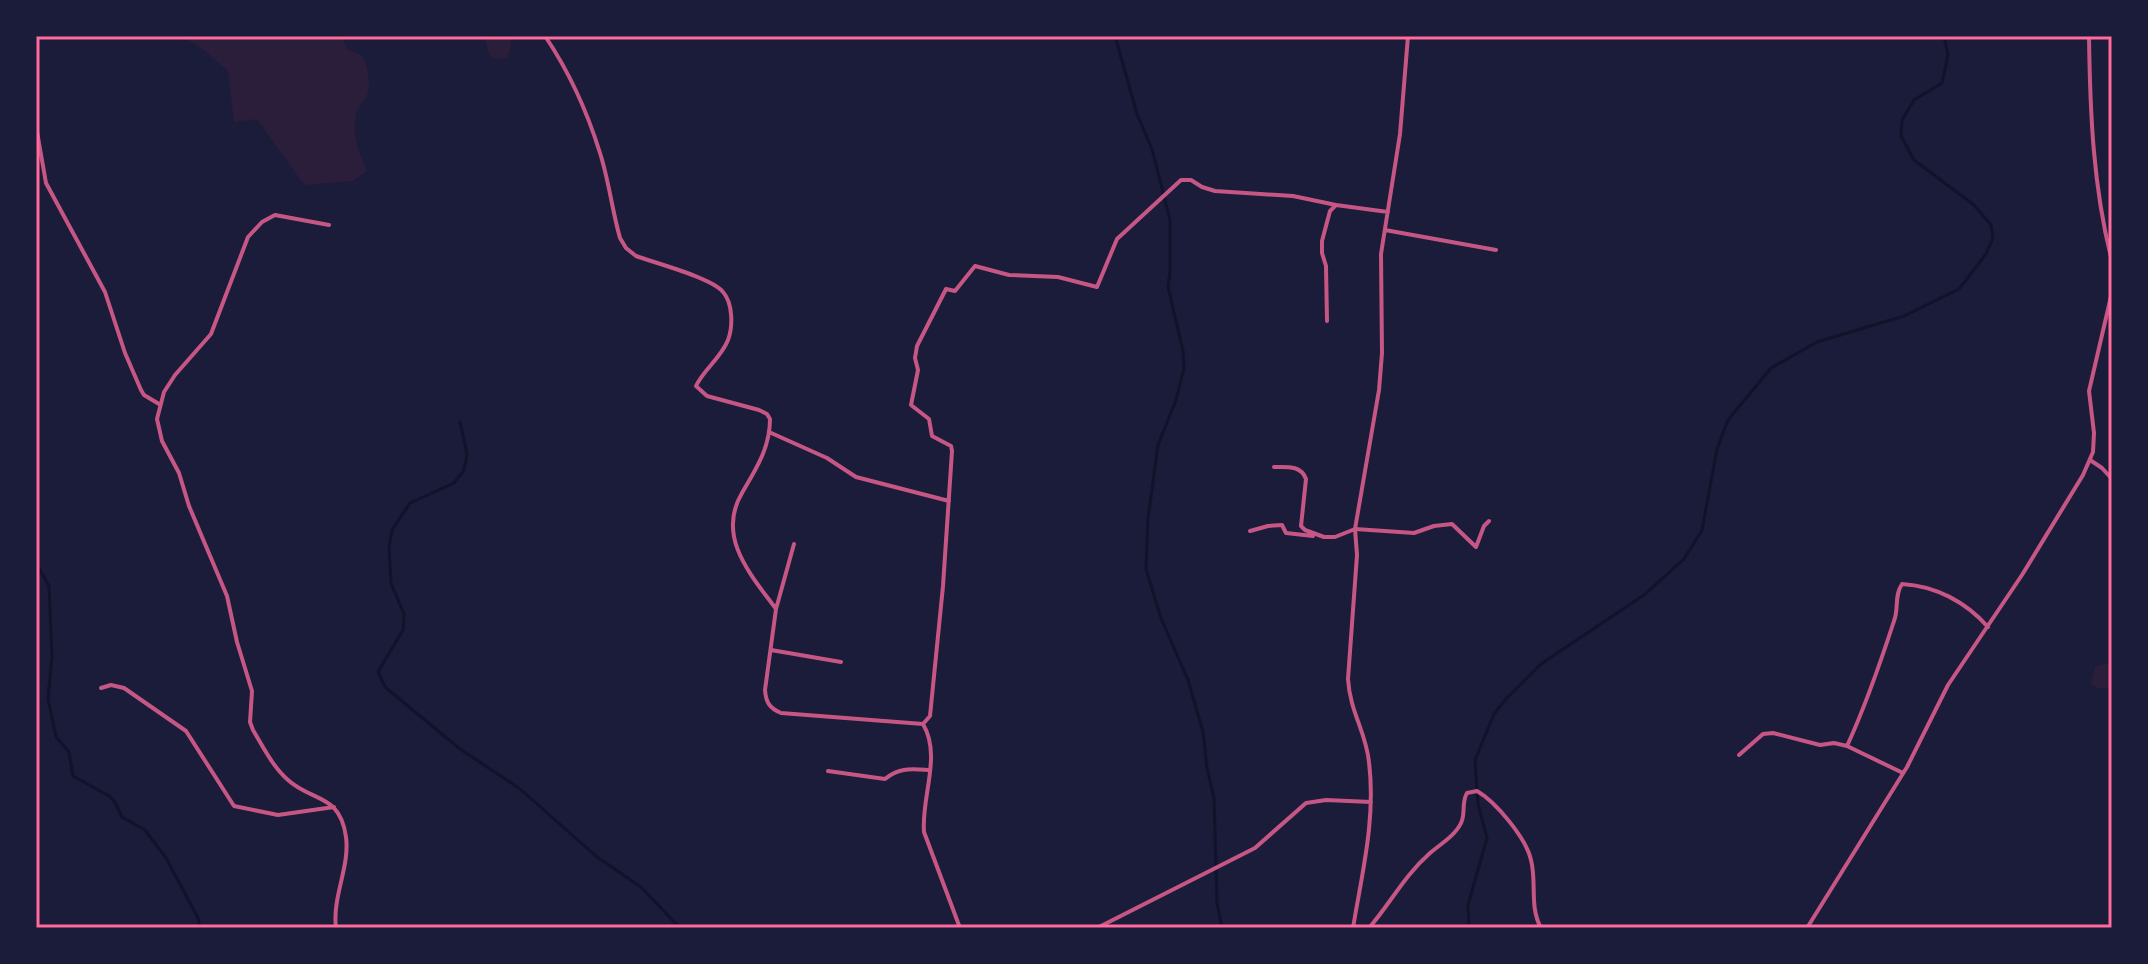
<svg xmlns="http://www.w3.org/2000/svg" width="2148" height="964" font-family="Figtree,sans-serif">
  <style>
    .green { fill: #2a1e3b }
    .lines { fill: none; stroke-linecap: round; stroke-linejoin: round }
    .stream { stroke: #12122b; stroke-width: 3 }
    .minor { stroke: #c65784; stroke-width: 4 }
    .neatline { fill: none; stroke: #ff6b9d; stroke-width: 3 }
  </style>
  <rect width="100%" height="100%" fill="#1b1b3a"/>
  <!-- green -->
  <path class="green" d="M182,36H341L348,50L362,55C367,66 371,80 368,93C365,101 357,106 356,115C352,136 359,152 367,171L353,181L304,185L257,119L234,122L228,71L204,50Z
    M485,36H510L511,46L507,58L496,59L489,55Z
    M2106,663L2112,665V689L2097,688L2091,683L2095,667Z"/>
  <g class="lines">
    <!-- stream -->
    <path class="stream" d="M1115,36L1137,114L1152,149L1170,220V271L1168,287L1183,351L1184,368L1176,400L1158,445L1148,519L1146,569L1161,618L1188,680L1203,732L1207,768L1214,798L1217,903L1222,928
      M460,422L467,454L464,470L454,483L410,503L392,530L389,547L391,583L404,614L403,630L378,672L385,687L460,749L519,788L597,857L641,887L680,928
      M36,563L49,586L52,656L48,699L56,737L69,752L73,776L109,796L115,802L122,817L145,830L166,858L198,918L200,928
      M1469,928L1468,905L1487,838L1478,804L1475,760L1494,714L1505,700L1541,664L1644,595L1684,559L1702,530L1717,449L1728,420L1771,368L1817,342L1904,316L1959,289L1986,254L1993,238L1991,225L1974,205L1914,160L1901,136L1902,120L1914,100L1942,83L1948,55L1944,36"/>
    <!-- minor -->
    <path class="minor" d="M545,36C570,73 587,111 600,153C609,181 612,210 620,238L626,248L636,256C655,263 712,278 723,292C733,303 733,327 728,340C721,358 704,369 696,386L707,396L759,410L767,414L770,419C770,448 756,469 742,493C716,537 751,575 776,609L765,690C766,702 769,708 781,713L923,724
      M2089,36C2090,111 2093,188 2112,261
      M36,126L46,183L105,292L125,353L141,390L144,395L159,404
      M329,225L275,215L262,222L248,237L211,334L175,375L164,392L157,419L162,441L179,473L189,506L227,596L237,642L252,691L250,722L253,730C263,747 273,767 288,780C312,802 340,793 346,837C350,867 332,897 336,928
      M1385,230L1496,250
      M1327,321L1326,266L1322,253V241L1330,211L1336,205L1388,212
      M769,432L827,458L856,477L949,501
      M2090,460L2102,468L2112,479
      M1274,467C1287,467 1301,465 1306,479L1301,526L1305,530L1324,537H1335L1355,529L1414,533L1434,526L1452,524L1476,547L1484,526L1489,521
      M1250,531L1268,526L1282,525L1286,533L1313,536
      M776,609L794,544
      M771,650L841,662
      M101,688L111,685L124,688L186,731L234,806L278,815L334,807
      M1847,746C1866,705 1880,664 1894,621C1899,608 1894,596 1902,584C1936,586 1966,602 1988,627
      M1739,755L1763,734L1773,733L1820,745L1834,743L1847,746L1903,773
      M828,771L885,779C899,767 911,769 930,770
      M960,928L924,832C921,797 942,756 923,724L930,716L943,586L952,451L951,446L932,436L929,419L911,405L918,370L915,358L917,346L946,289L955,291L975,266L1009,275L1058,277L1097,287L1117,239L1181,180H1191L1202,187L1215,191L1293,196L1336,205
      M1097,928L1255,848L1306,803L1326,800L1371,802
      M1353,928C1362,873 1376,819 1369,762C1366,732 1350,712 1348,679L1357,555L1355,529L1379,390L1382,353L1381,254L1400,134L1408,36
      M1369,928C1390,904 1404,876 1429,854C1439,845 1455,836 1461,823C1466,813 1461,803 1467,793L1477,791C1496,802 1526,838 1531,860C1537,883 1529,906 1541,928
      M1807,928L1907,767L1948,685L2022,575L2083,475L2093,452L2094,433L2089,391L2112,292"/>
  </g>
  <!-- border -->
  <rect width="2148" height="964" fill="none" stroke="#1b1b3a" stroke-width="76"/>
  <rect x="38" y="38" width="2072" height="888" class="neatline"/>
</svg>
